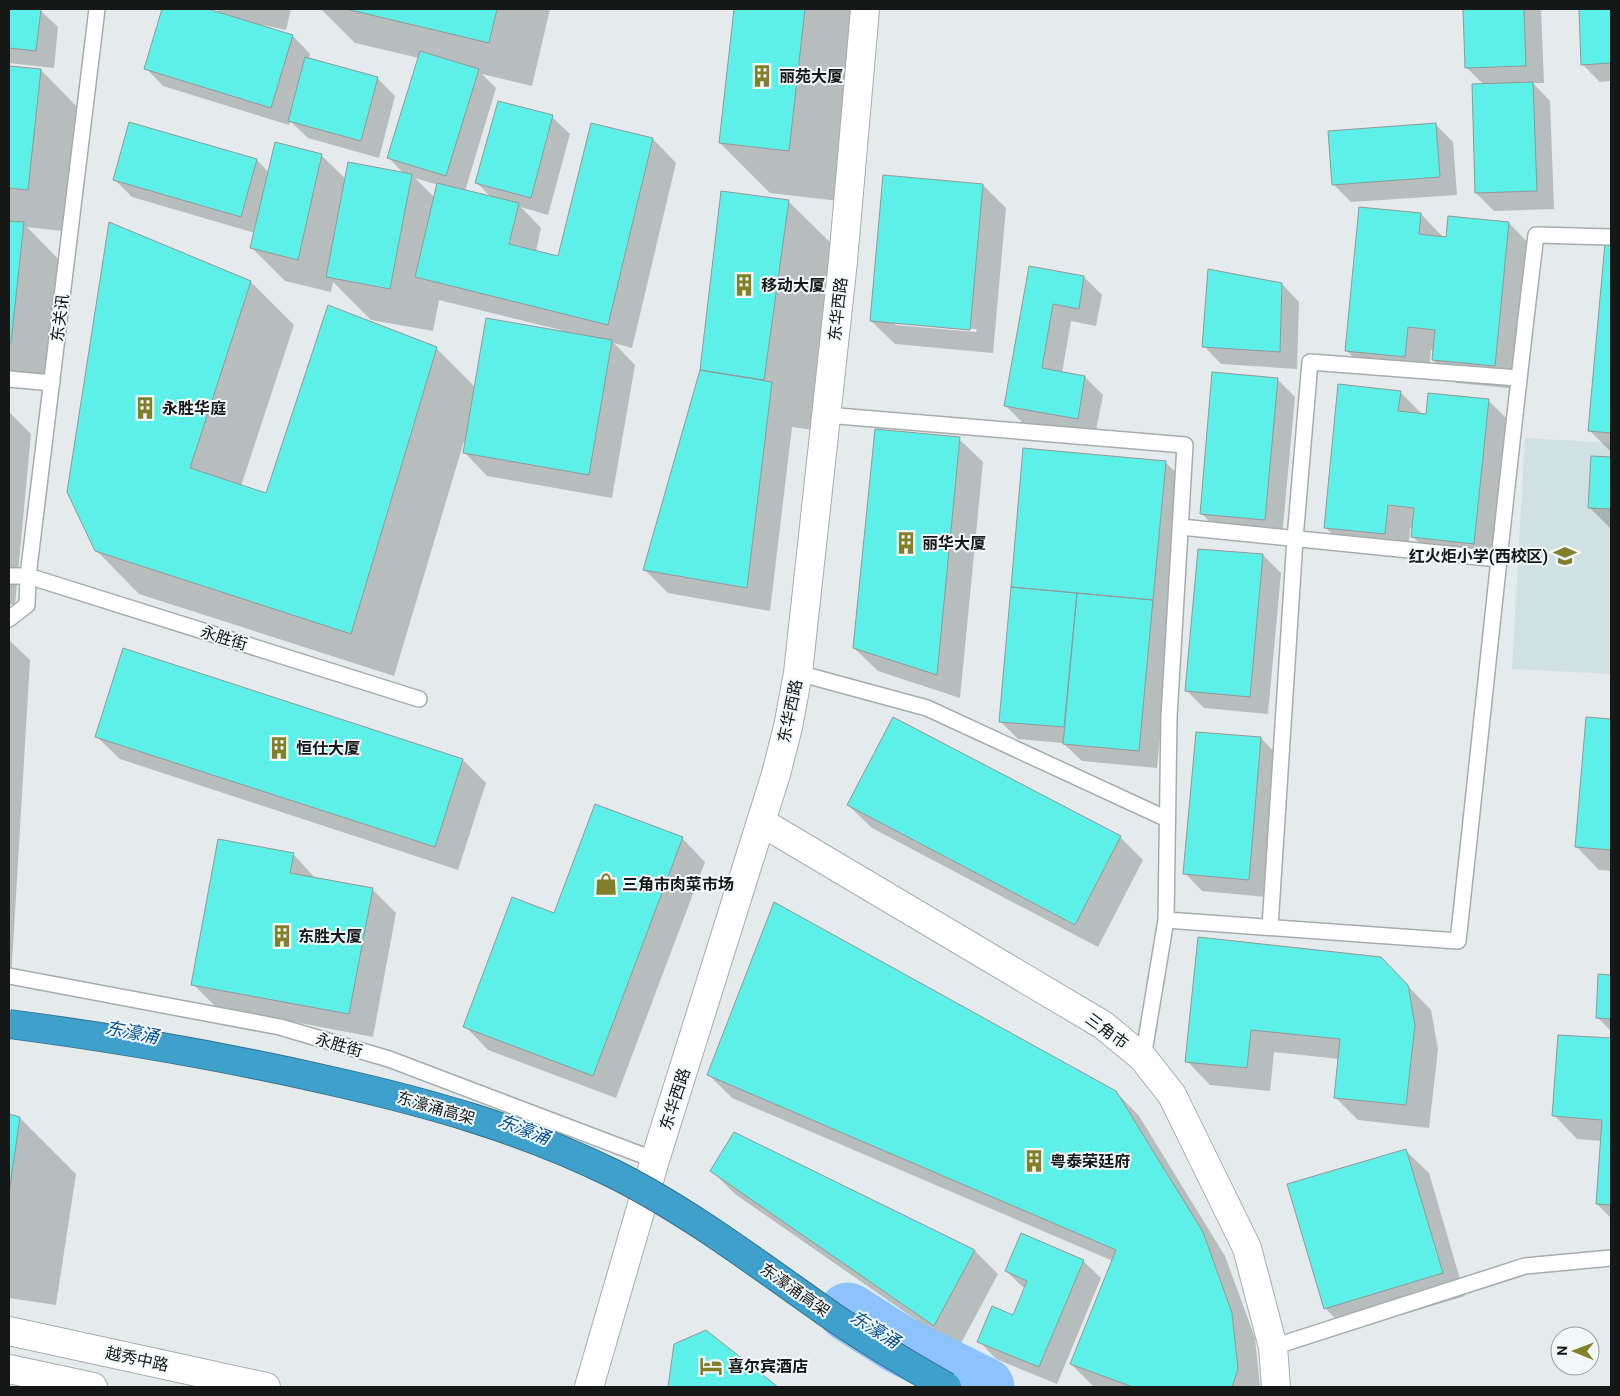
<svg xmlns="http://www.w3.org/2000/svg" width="1620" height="1396" font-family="Roboto,'Noto Sans SC',sans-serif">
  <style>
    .built { fill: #d1e0e3 }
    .shadow { fill: #0003; fill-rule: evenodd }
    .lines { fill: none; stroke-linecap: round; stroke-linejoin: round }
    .river { stroke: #8dc2fc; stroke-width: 59 }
    .building { fill: #5cf0e8; stroke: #929897 }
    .lane-casing { stroke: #a6acad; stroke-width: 18 }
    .street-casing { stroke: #a6acad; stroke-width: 30 }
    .secondary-casing { stroke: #a6acad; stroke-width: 30 }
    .lane { stroke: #fff; stroke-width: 15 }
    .street { stroke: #fff; stroke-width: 28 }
    .secondary { stroke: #fff; stroke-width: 28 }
    .highway-bridge-casing { stroke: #31708c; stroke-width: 30; stroke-linecap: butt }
    .highway-bridge { stroke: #3fa0cb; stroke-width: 28 }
    .labels { text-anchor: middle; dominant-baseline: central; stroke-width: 4; stroke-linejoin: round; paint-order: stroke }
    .poi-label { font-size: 16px; font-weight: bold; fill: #161818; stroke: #f2f8f9; text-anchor: start }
    .street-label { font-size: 16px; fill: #161818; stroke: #f2f8f9 }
    .water-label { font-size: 18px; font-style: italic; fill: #034f90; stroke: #f2f8f9 }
  </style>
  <rect width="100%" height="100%" fill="#e5ebec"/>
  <!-- built -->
  <path class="built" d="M1525,438L1611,443V674L1512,669Z"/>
  <!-- shadow -->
  <path class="shadow" d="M9,9L40,10L58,27L54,68L9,63Z
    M164,9H203L222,15L216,9H291L286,30L263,25V27L293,36L310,54L309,59L377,78L395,96L379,158L308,138L290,121L289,125L163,86L146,68Z
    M321,9H550L532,86L482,74L496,88L465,191L492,198L477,183L552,117L570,134L548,215L521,207L541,228L536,252L559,257L592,124L653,139L676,163L632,348L614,343L635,365L612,498L487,476L464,452L466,442L464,441L394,676L139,594L96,550L110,224L251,282L294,325L241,486L266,495L436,348L475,387L561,332V330L439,300L433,331L371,320L333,282L331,292L285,281L252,248L255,233L132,197L114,179L257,160L269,173L321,155L346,179L404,174L389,158L419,58L355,43ZM415,178L438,185L435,198Z
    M736,9H857L839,201L770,193L720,143Z
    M1464,9H1541L1544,83H1533L1550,101L1554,209L1494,211L1476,193L1484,85L1466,67Z
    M1580,9H1611V81L1600,82L1582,64Z
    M9,67L41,70L84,114L71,232L27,227L66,267L53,385L9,380Z
    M1436,125L1453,142L1457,195L1351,202L1333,184Z
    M983,185L1006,208L993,353L895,344L871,321ZM895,322L977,329L976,332L895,325Z
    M788,201L839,251L814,430L792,427L770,611L668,593L645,570L701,370Z
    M1360,208L1421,214L1444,238L1509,223L1532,247L1518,389L1457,383L1433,360L1434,351L1431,350L1428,379L1369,373L1346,350Z
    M1606,244L1611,245V452L1590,431Z
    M1030,268L1084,277L1102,295L1096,326L1071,321L1062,373L1085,377L1103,395L1095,436L1023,423L1005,405Z
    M1282,284L1299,302L1297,369L1221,364L1204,346Z
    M1277,379L1295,397L1282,537L1219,531L1201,513Z
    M1400,392L1423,415L1488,400L1512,424L1497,567L1436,560L1413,537L1414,528H1410L1408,556L1349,551L1325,527Z
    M9,412L31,434L15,605L9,604Z
    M959,439L983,462L960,698L878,671L854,648Z
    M1024,449L1165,462L1189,485L1170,622L1157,768L1082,761L1063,743L1018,739L1000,721Z
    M1592,458L1611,459V529L1589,507Z
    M1263,555L1281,573L1268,714L1204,708L1186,690Z
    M9,640L30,660L11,980H9Z
    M1587,719L1611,721V871L1599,870L1576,846Z
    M96,736L463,760L486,783L458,870L120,759Z
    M1261,738L1278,756L1266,897L1202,891L1185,873Z
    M848,805L1120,837L1143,860L1098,947L872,828Z
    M682,838L705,862L616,1098L488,1050L465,1026L555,915Z
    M293,854L316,879L372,889L396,913L373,1037L216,1007L193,984Z
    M1200,939L1404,982L1431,1010L1438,1049L1429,1128L1358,1120L1335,1097L1339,1059L1274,1052L1270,1091L1210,1085L1187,1061Z
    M1600,976H1611V1031L1597,1017Z
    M1559,1036L1611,1040V1218L1597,1204L1602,1141L1577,1139L1554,1115Z
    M708,1074L1116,1092L1139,1116L1225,1256L1255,1338L1260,1387H1094L1071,1364L1113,1261L732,1098Z
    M9,1116L20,1118L76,1174L56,1305L9,1298Z
    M734,1134L975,1251L998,1274L958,1349L735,1194L712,1171Z
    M1405,1150L1429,1173L1465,1296L1348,1331L1325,1308Z
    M1083,1261L1101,1278L1057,1384L996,1359L979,1341L1014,1316L1025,1289L1006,1271Z
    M705,1331L776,1387H670L675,1345Z"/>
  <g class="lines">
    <!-- river -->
    <path class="river" d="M848,1312L900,1345L985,1387"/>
  </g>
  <!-- building -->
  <path class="building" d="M9,9H41L36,51L9,48Z
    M162,9H208L293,35L271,108L144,69Z
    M346,9H497L489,43Z
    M734,9H805L789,151L719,143Z
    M1463,9H1524L1526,66L1465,68Z
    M1579,9H1611V63L1581,65Z
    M420,51L479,69L446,176L387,158Z
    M305,57L378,77L361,141L288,121Z
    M9,66L41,69L28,190L9,188Z
    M1533,82L1537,191L1475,193L1472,84Z
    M498,101L553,115L531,198L475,183Z
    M129,122L257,159L241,217L113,180Z
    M591,123L653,138L608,325L415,277L437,183L519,203L509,244L558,256Z
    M1436,123L1440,177L1332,185L1328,131Z
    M275,142L322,154L298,260L250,248Z
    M348,162L412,174L390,289L326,277Z
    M883,175L983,184L970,330L870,321Z
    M721,191L789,200L764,380L700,370Z
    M1359,207L1421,213L1419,234L1446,237L1448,216L1509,222L1495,366L1432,360L1435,330L1408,327L1405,357L1345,351Z
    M9,221L24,222L11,343H9Z
    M109,222L251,281L190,468L266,493L328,305L437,347L351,634L95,551L67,492Z
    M1605,243L1611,244V433L1588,431Z
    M1029,266L1084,276L1079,309L1053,304L1042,368L1085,376L1078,419L1004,406Z
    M1208,269L1282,283L1280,352L1202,347Z
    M486,318L612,340L589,475L463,453Z
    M700,370L772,382L747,588L643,570Z
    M1212,372L1278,378L1265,520L1200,514Z
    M1338,384L1401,391L1398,411L1426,414L1428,393L1489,399L1474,544L1411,537L1414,508L1388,505L1385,534L1324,528Z
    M875,429L960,437L937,675L853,648Z
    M1023,448L1166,461L1153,600L1011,587Z
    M1591,456L1611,457V509L1588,508Z
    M1198,549L1263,554L1250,697L1185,691Z
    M1011,587L1077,593L1064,727L999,722Z
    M1077,593L1153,600L1139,751L1063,744Z
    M123,648L463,759L435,847L95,737Z
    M893,717L1121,836L1075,925L847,805Z
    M1586,717L1611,719V850L1575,847Z
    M1196,732L1261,737L1249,880L1183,874Z
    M595,804L683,837L593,1076L463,1027L512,897L554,913Z
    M218,839L294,853L290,873L373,888L349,1014L191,985Z
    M774,902L1116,1091L1203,1232L1232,1313L1238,1369L1232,1387H1133L1070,1364L1116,1250L707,1075Z
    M1198,937L1381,957L1408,985L1415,1025L1406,1105L1334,1098L1340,1039L1251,1030L1247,1068L1185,1062Z
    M1598,974L1611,975V1019L1596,1018Z
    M1558,1035L1611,1038V1205L1596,1204L1602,1120L1552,1116Z
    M9,1114L20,1117L9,1193Z
    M734,1132L975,1250L934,1326L710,1171Z
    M1406,1149L1443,1273L1324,1309L1287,1184Z
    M1021,1233L1084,1260L1039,1367L977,1342L992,1306L1013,1315L1027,1281L1005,1271Z
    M706,1330L778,1387H668L674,1344Z"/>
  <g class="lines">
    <defs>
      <path id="lane" d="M9,379L52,383
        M826,415L1185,445L1169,717L1166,920L1143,1058
        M1181,527L1498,559
        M9,576H28L419,699
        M9,619L27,605L28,576L97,9
        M798,673L927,708L1167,819
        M1166,920L1458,941C1484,706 1507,470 1536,235L1611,237
        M1270,927L1295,539L1310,362L1518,378
        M9,976L280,1027L389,1059L655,1160
        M1273,1347L1525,1266L1611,1258"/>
      <path id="street" d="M761,822L1103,1025L1143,1058L1172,1095L1247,1248L1273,1347L1276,1387"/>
      <path id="secondary" d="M9,1331L266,1387
        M9,1369L93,1387
        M589,1387L655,1160L776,774L788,727L798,673L843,261L865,9"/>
    </defs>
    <!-- lane casing -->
    <use href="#lane" class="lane-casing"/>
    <!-- street casing -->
    <use href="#street" class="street-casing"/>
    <!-- secondary casing -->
    <use href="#secondary" class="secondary-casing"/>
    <!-- lane -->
    <use href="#lane" class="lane"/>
    <!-- street -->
    <use href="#street" class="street"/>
    <!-- secondary -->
    <use href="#secondary" class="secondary"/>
    <defs>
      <path id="highway-bridge" d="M9,1024C116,1038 222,1056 327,1080C426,1102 523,1129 614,1174C690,1212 763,1268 833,1317C870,1342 908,1365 947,1387"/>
    </defs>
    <!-- highway-bridge casing -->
    <use href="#highway-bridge" class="highway-bridge-casing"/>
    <!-- highway-bridge -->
    <use href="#highway-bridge" class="highway-bridge"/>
  </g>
  <!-- icons -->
  <defs>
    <symbol id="building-bare" viewBox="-9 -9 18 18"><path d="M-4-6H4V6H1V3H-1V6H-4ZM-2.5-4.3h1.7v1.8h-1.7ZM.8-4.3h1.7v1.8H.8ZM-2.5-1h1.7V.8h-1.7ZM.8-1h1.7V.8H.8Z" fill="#818028" stroke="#f2f8f9" stroke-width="2.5" paint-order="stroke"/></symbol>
    <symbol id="school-bare" viewBox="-9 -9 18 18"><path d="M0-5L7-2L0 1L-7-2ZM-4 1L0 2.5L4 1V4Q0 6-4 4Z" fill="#818028" stroke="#f2f8f9" stroke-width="2.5" paint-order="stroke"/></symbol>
    <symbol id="shop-bare" viewBox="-9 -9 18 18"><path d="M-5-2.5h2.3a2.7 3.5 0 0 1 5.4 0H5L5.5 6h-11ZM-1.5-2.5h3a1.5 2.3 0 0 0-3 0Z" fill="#818028" stroke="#f2f8f9" stroke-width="2.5" paint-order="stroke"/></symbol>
    <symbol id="hotel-bare" viewBox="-9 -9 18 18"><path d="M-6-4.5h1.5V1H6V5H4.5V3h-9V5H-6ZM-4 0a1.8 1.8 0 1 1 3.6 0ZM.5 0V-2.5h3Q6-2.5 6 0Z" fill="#818028" stroke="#f2f8f9" stroke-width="2.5" paint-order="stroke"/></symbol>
  </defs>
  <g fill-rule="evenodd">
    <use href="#building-bare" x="746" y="60" width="32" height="32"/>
    <use href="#building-bare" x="728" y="269" width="32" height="32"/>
    <use href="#building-bare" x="129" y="392" width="32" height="32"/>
    <use href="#building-bare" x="890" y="527" width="32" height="32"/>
    <use href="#school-bare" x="1549" y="540" width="32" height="32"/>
    <use href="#building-bare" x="263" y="732" width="32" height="32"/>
    <use href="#shop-bare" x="590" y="868" width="32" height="32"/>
    <use href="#building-bare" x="266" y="920" width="32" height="32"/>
    <use href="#building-bare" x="1018" y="1145" width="32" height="32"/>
    <use href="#hotel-bare" x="695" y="1350" width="32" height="32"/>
  </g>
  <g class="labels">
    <!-- poi labels -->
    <g class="poi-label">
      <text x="779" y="76">丽苑大厦</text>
      <text x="761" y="285">移动大厦</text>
      <text x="162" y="408">永胜华庭</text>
      <text x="922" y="543">丽华大厦</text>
      <text x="1548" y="556" text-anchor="end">红火炬小学(西校区)</text>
      <text x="296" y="748">恒仕大厦</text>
      <text x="622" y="884">三角市肉菜市场</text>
      <text x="298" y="936">东胜大厦</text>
      <text x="1050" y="1161">粤泰荣廷府</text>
      <text x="728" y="1366">喜尔宾酒店</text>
    </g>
    <!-- street labels -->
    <g class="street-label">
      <text transform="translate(838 309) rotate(-84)">东华西路</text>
      <text transform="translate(60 318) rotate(-83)">东关讯</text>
      <text transform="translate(224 638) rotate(17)">永胜街</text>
      <text transform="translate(790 711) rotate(-78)">东华西路</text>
      <text transform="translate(1107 1031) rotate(36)">三角市</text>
      <text transform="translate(339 1045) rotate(16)">永胜街</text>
      <text transform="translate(675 1099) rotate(-72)">东华西路</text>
      <text transform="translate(436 1108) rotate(16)">东濠涌高架</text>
      <text transform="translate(795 1290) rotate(35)">东濠涌高架</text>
      <text transform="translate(137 1359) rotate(12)">越秀中路</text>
    </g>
    <!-- water labels -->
    <g class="water-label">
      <text transform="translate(132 1032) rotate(11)">东濠涌</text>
      <text transform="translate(524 1129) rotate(21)">东濠涌</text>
      <text transform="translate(875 1329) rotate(32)">东濠涌</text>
    </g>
  </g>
  <!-- border -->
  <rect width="1620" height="1396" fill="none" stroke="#161818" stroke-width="20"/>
  <!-- north arrow -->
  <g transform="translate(1575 1351) rotate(271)"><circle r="24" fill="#f2f8f9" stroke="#9a9e9f"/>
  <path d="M0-4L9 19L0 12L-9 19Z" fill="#818028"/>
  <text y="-8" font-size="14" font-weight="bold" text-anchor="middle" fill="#161818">N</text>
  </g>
</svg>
